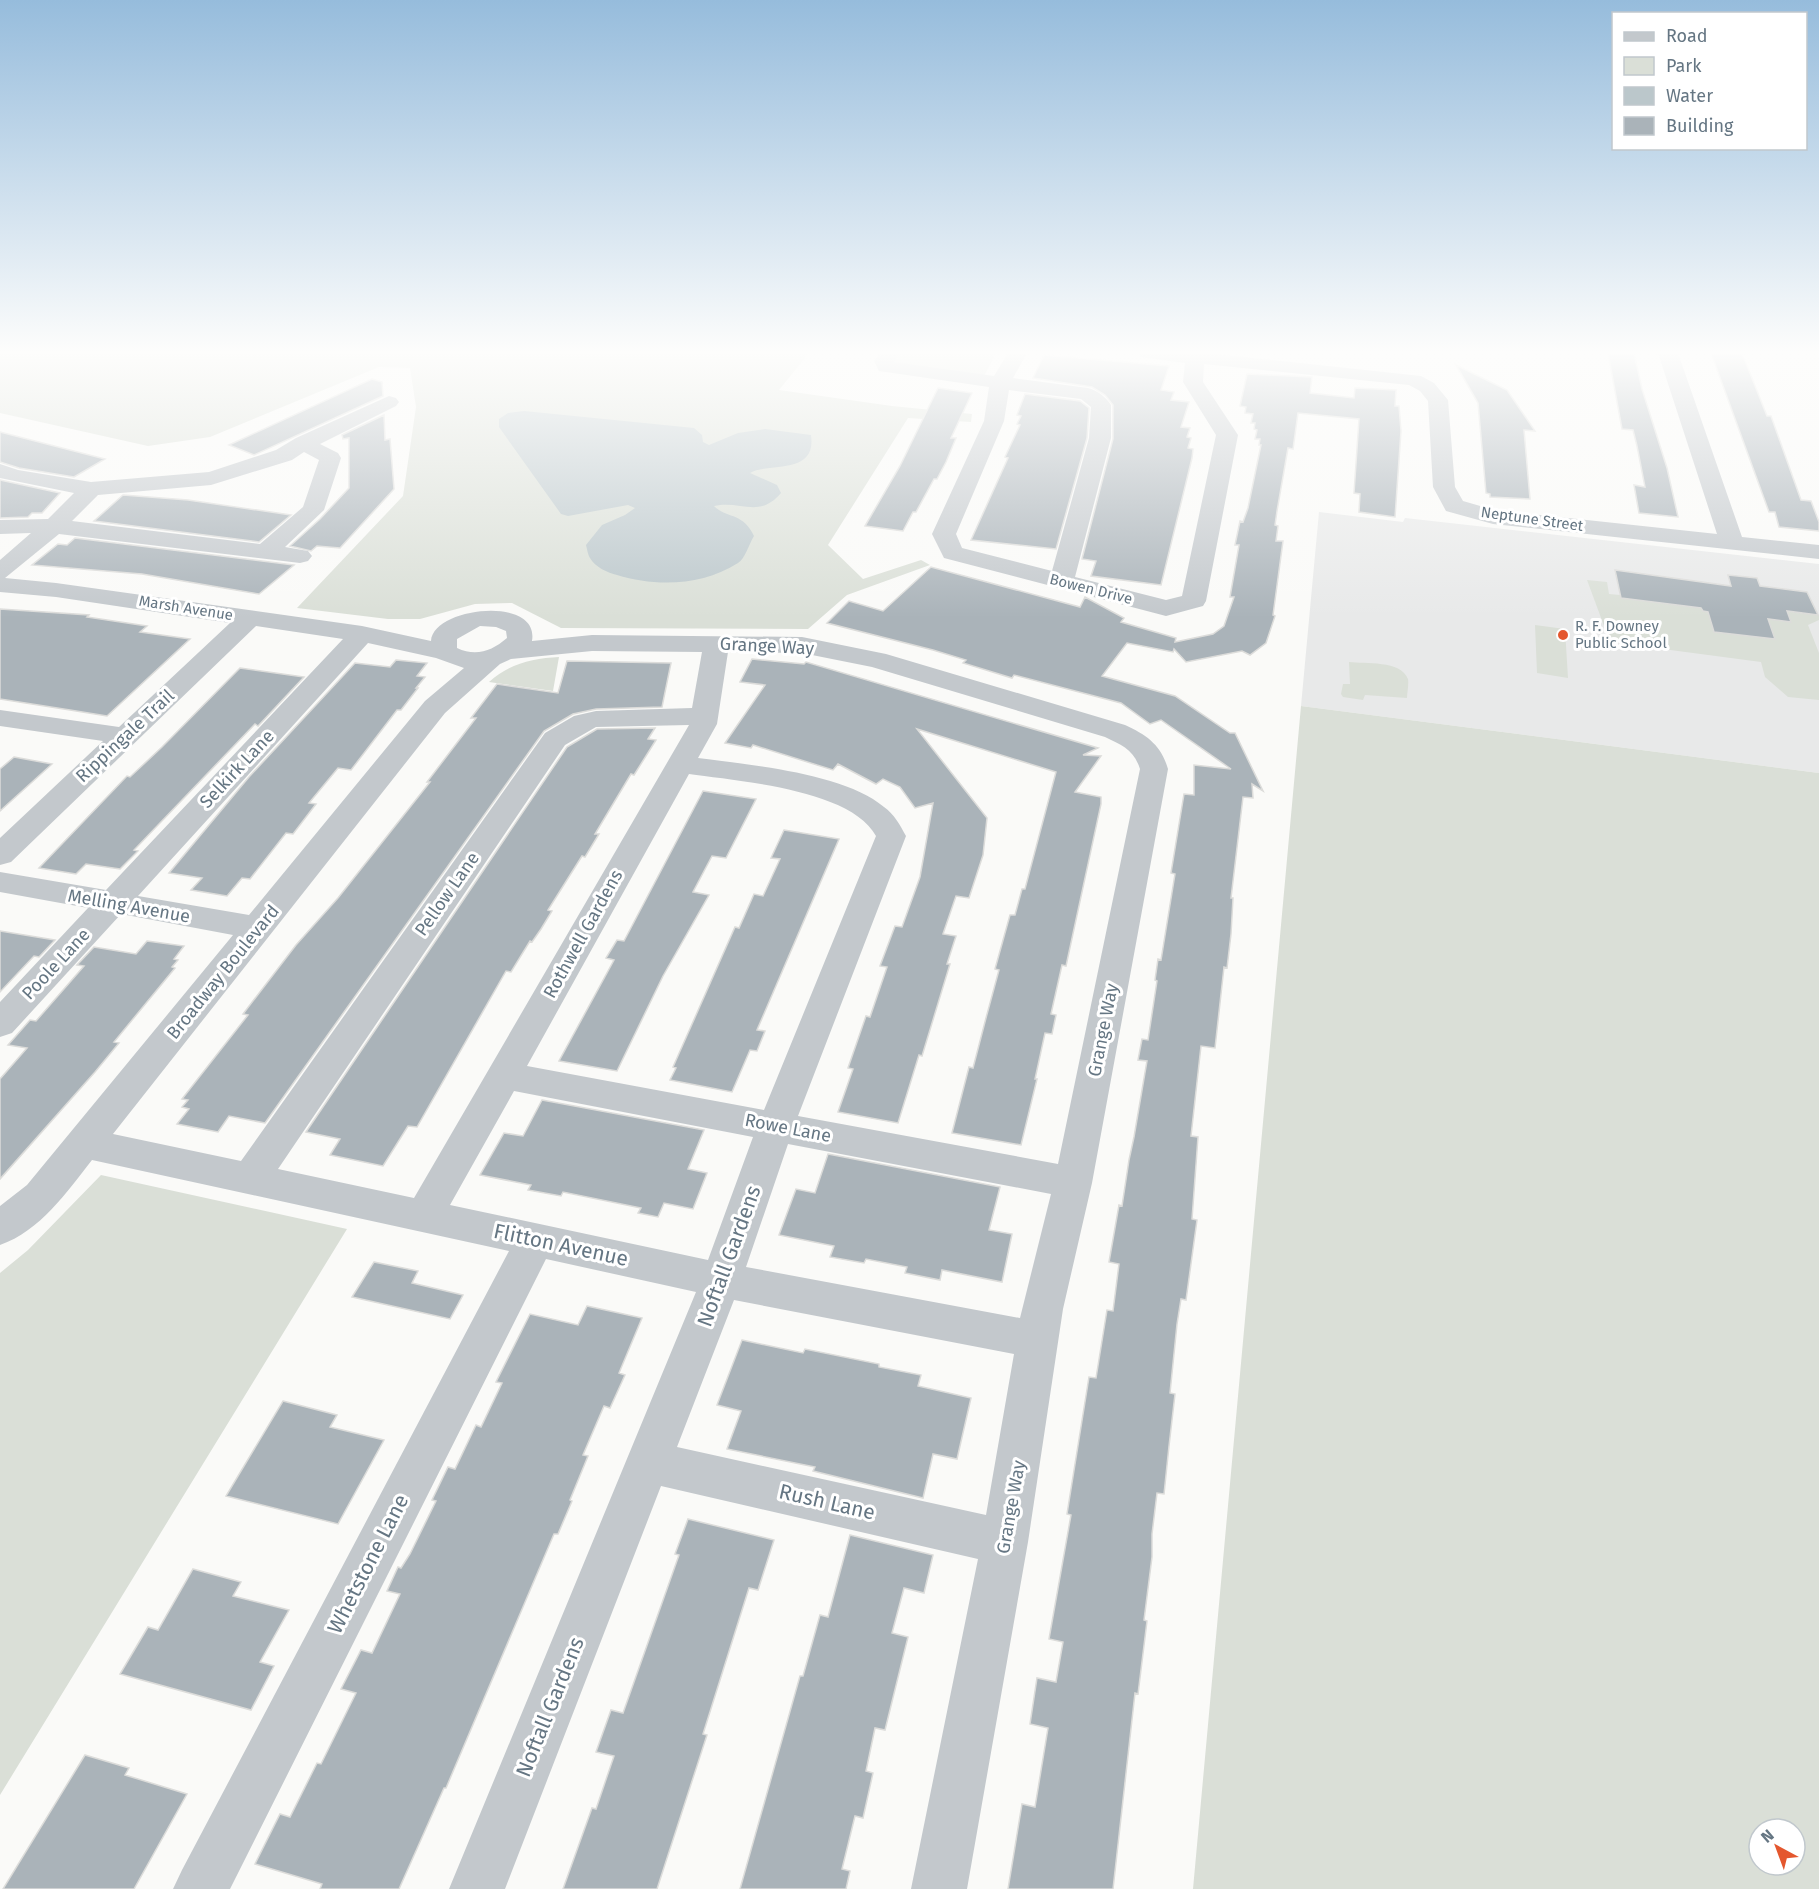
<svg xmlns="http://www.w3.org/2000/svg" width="1819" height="1889" font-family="'Fira Sans',sans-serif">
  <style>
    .built { fill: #e8e9e9 }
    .green { fill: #dadfd7; fill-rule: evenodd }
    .water { fill: #bbc7cb }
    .building { fill: #aab3b9; stroke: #dcdcda; stroke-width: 1.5 }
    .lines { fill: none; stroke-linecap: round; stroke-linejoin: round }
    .minor { fill: #c3c8cc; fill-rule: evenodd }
    .poi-dot { fill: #e4572e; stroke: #fff; stroke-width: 2 }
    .labels { text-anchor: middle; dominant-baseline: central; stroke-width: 6; stroke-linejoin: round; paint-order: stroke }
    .far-street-label { font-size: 15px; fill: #657683; stroke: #fff }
    .far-poi-label { font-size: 15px; fill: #657683; stroke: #fff; text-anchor: start }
    .street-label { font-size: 18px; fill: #657683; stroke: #fff }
    .near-street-label { font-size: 21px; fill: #657683; stroke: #fff }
  </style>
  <rect width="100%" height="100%" fill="#fafaf8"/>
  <!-- built -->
  <path class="built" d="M1319,512L1403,522L1405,518L1819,564V773L1301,706Z"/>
  <!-- green -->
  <path class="green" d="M0,353H809L779,390L892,406L972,414L971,422L908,418L828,545L863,579L921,560L930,565L847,595L808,629L561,628L512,603L475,604L420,619H388L297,608L403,496L416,407L410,368L379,367L210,437L148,446L0,413Z
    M901,353H996L983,378L893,362Z
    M1587,580L1607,582L1609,594L1620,595L1621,598L1701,608L1703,611L1708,612L1714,632L1774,639L1768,619L1790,622L1787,611L1819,615V620L1808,625L1819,653V700L1788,697L1765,677L1761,662L1610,642Z
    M1535,625L1565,629L1568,678L1537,673Z
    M559,657L553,691L489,682C509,664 533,658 559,657Z
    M1349,662C1365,664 1401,660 1408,679C1409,684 1407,693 1407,698L1365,695L1363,700L1343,697L1341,694L1343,684H1350Z
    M1301,706L1819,773V1889H1193ZM1759,1829H1795V1865H1759Z
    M101,1175L347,1229L0,1795V1273L28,1250Z"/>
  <!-- water -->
  <path class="water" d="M524,411L694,428L702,435L703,442L709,445L738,433L765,429L811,435C817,476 768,462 750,473L777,485L781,493C759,519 741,500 714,506C727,519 743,512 754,536C749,544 745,559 738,563C702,586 656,587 617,575C608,573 595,567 590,558C588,555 587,549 586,545L602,525L625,515L635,508L628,505L568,516L561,514L499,427V419L508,413Z"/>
  <!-- building -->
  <path class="building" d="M1608,353H1634L1642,389L1667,468L1678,517L1639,513L1634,485L1645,487L1637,446L1633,430L1622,429Z
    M1711,353H1742L1767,416H1771L1801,500L1811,501L1819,522V531L1779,527L1775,512H1769Z
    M1044,355L1169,366L1161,390L1174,392L1171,400L1189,402L1181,427L1190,428L1187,437L1191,438L1188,448L1193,449L1192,458L1161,585L1091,576L1096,561L1082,559L1113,439V405L1105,395L1092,387L1033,378Z
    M1456,365L1507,390L1535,431L1524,430L1530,499L1490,497V494L1486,493L1478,403Z
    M1247,374L1312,377L1310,393L1354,398L1355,388L1396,390L1395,406H1399L1401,431L1395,517L1359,512L1360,494L1354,493L1359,419L1298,413L1293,449L1288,448L1277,511L1275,525L1278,526L1276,541H1283L1273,615L1275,616L1266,643L1250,655L1242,651L1186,662L1174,649L1173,652L1127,643L1102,676L1175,696L1230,733H1235L1263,791L1252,784L1253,798L1243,797L1231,898H1233L1231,934L1227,968L1224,967L1215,1048L1201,1046L1191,1136L1198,1137L1192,1219L1197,1220L1186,1300L1181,1299L1177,1324L1170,1393L1175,1394L1169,1446L1164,1494L1157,1493L1152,1534V1557L1144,1620L1147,1621L1138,1694L1135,1693L1113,1889H1008L1022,1804L1035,1807L1048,1728L1030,1724L1037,1678L1056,1682L1063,1642L1049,1639L1071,1515L1067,1514L1089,1377L1096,1378L1107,1310L1113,1311L1119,1264L1109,1262L1119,1205L1122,1206L1129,1160L1134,1137L1147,1061L1138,1060L1142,1039L1148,1040L1157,981L1155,980L1158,959L1161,960L1175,874L1171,873L1184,794L1194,795V765L1231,769L1161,720L1150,724L1121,703L1014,675L1012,678L963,663L966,660L933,650L827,623L849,601L883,611L931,567L1080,607L1085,597L1124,618L1121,622L1176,638L1175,642L1213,634L1224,626L1234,597H1230L1239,545H1235L1240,521L1243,522L1248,508L1261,445H1259L1260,439H1255L1257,430L1254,429L1255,423H1251L1253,414L1245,413L1246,407L1240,406Z
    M372,379L382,382L383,396L254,455L229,445Z
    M938,388L972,393L951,438H956L946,462L937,479H934L916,512H913L903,531L865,526L900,466Z
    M1025,394L1080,401L1089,408L1087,438L1056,549L971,540L1008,458L1005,457L1020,425L1017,424L1021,416L1017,415Z
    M384,415L385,440L390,439L394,489L340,548L317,546L311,551L290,546L320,519L349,488V438L343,439L342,435Z
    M0,432L105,459L74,477L19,468L0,462Z
    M0,480L60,493L42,513H32L28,517L0,518Z
    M123,495L188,500L291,515L259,542L94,521Z
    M75,538L294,565L259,594L142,574L32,565L58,544L67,545Z
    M1615,570L1731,586L1728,575L1757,578L1760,586L1807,592L1818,615L1787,611L1791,622L1768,619L1775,639L1714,632L1708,612L1703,611L1701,608L1621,598Z
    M0,609L89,615L87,617L147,626L140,632L190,639L107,716L70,710L0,699Z
    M752,659L804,664L806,662L1098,748L1083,755L1101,756L1075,792L1101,797V804L1066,966L1062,965L1051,1014L1056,1015L1052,1034L1045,1033L1035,1079H1037L1021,1145L952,1133L969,1067L973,1068L986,1018L999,970L995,969L1010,915H1015L1022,889H1025L1056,772L917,729L987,818L983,855L969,898L956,896L943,934L956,936L947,964H950L922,1056L919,1055L898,1123L838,1112L853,1069L848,1068L866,1016L870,1017L887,967L880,966L895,926L902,927L920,877L933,803L915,808L900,787L883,779L876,784L838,764L833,770L753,745L751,748L725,743L765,685L740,682Z
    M396,660L427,663L417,676L425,677L416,688H418L401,710H397L351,770L338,768L309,803L316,804L293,834L286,833L250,879L242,878L227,896L191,890L202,878L169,873L249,777L355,663L390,667Z
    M567,661L671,663L662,707L596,709L573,714L544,731L265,1123L229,1116L218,1132L177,1124L189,1109L182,1107L188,1100L182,1099L248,1015L243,1014L296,945L338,898L430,782H427L476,718H471L497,684L558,693Z
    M240,668L304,677L258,726L255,724L134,850L138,851L120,869L86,864L76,874L39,868L127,776L130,777L162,747Z
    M655,728L648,739L656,740L634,775L631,774L595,834H599L585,857L582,856L548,910L552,911L541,929L532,942L530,941L511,972L506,971L417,1127L408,1126L383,1166L330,1155L340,1139L306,1132L567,747L597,729Z
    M14,757L52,764L0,811V769Z
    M703,791L756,799L726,858L712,856L693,892L709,895L663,976L617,1071L559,1061L614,960L606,958L617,940L624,941Z
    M784,830L839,839L757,1030L765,1031L757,1051L750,1050L732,1092L670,1080L676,1068L673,1067L735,927L739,928L754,894L763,896L780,859L771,858Z
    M0,931L55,940L39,957L34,956L0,992Z
    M147,941L184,946L174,959L178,960L172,967L175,968L114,1042L119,1043L95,1072L0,1179V1079L27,1048L8,1045L30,1020L36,1021L84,966L77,965L94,947L136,954Z
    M542,1100L704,1130L688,1169L707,1173L693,1209L664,1203L658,1217L638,1213L641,1208L563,1192L561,1196L528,1190L531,1185L480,1175L504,1133L523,1136Z
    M828,1154L1000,1187L989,1230L1012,1234L1002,1282L942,1270L940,1280L905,1273L907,1267L866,1259L864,1263L830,1257L834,1246L779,1235L796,1189L815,1193Z
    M374,1262L418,1271L412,1283L463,1295L450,1319L352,1297Z
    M587,1306L642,1318L619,1373L625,1375L610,1408L604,1406L583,1455L588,1456L570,1500L572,1501L558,1534H554L446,1788H444L399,1889H320L322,1884L255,1864L280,1814L290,1817L317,1763L321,1764L356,1693L341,1689L361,1650L372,1653L400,1594L387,1591L398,1567L401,1568L410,1554L436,1501L432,1500L448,1467L455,1469L476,1425L481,1427L502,1383L496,1382L530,1314L578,1325Z
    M742,1340L803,1353L805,1349L879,1364V1367L921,1375L918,1386L971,1398L957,1459L933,1454L923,1498L813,1471L815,1467L727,1449L741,1411L717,1405Z
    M283,1401L337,1415L330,1427L384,1440L338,1524L226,1496Z
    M688,1519L774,1540L758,1590L749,1588L703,1734L707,1735L657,1889H563L592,1808L596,1809L614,1756L596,1752L611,1710L623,1713L679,1555L675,1554Z
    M850,1535L933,1555L924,1593L904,1588L892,1633L908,1637L885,1730L875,1728L866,1771L873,1773L863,1818L855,1816L842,1869L850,1871L846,1889H740L800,1676H803L820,1615L828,1617Z
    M193,1569L241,1582L233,1596L289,1610L260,1662L274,1666L251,1710L120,1674L148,1627L158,1630Z
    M85,1755L129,1768L125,1775L187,1794L134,1889H3Z"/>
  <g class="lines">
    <!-- minor -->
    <path class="minor" d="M880,353H900L894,362L994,376L1008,353H1027L1013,378L1088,388C1097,390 1106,397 1111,405V438L1075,577L1166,600L1182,596L1216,435L1183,382L1185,363L1141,357L1139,353H1207L1421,376L1434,383L1448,400L1455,487L1463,501L1494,510L1717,534L1658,353H1678L1742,537L1819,545V559L1493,524L1446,511L1433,487L1428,401L1420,391L1409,385L1204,364L1203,382L1238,435L1206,601L1203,606L1166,616L944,558L932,534L984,421L989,387L879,371L874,361ZM1009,390L1081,399L1091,407L1089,438L1052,571L962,548L956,534L1004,421Z
      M389,396L396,398L399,402L396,406L320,444L338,453L341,458L324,510L285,547L308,551L312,556L308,561L300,563L59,534L5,578L56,583L362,626L431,641C433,607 540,595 532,641L592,635L802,637L886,654L1125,725C1147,735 1161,745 1168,769L1092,1183L1063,1309L1028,1542L967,1889H911L978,1559L661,1486L505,1889H449L696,1292L546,1259L230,1889H173L182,1870L509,1251L92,1160C67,1192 40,1231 0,1245V1206L27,1185L233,935L121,914L12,1033L0,1037V1002L88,908L0,892V872L106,890L343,639L256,626L11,862L0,865V838L103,741L0,726V710L119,727L230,623L56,597L0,592V560L31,533L0,534V520L48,519L74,493L0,478V464L18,470L91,482L209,472L276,450L296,438ZM304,452L319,460L303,507L260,544L72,521L98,495L211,485L292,460ZM480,626L496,627L506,631L507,638C492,651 476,657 457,648V639ZM368,643L436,658L464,668L425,701L249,915L138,896ZM592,651L702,652L692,708L596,711L574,716L545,733L241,1161L113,1134L445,713L500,664L511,659ZM728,652L802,653L872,667L1105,737C1122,745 1134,750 1140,769L1058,1164L798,1116L906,836C900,825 894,814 884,807C844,773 750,765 698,758L717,724ZM689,725L414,1198L278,1169L565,745L596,727ZM689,774C737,781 851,789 876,836L764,1110L527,1066ZM514,1091L753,1137L708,1260L450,1205ZM788,1144L1051,1194L1020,1318L746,1267ZM734,1300L1014,1354L986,1515L677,1447Z"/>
  </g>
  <!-- sky -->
  <linearGradient id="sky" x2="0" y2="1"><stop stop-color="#96bcdc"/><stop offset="0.57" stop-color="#fdfdfc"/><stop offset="1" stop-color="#fdfdfc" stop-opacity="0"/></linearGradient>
  <rect width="1819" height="618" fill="url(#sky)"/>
  <!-- markers -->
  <circle class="poi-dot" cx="1563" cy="635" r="6"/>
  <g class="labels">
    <!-- far-street labels -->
    <g class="far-street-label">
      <text transform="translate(1532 519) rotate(8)">Neptune Street</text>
      <text transform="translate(1091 589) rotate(14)">Bowen Drive</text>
      <text transform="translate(186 608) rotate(9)">Marsh Avenue</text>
    </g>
    <!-- far-poi labels -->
    <g class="far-poi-label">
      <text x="1575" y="626">R. F. Downey<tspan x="1575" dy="17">Public School</tspan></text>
    </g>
    <!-- street labels -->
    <g class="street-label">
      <text transform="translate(767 646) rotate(3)">Grange Way</text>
      <text transform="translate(125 736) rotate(-43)">Rippingale Trail</text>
      <text transform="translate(237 769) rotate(-47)">Selkirk Lane</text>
      <text transform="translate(447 894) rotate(-55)">Pellow Lane</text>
      <text transform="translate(129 906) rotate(10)">Melling Avenue</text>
      <text transform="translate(583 934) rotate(-61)">Rothwell Gardens</text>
      <text transform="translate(56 964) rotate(-47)">Poole Lane</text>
      <text transform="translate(223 972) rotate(-51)">Broadway Boulevard</text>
      <text transform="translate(1103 1030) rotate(-79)">Grange Way</text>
      <text transform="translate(788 1128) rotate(11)">Rowe Lane</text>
      <text transform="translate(1011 1507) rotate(-80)">Grange Way</text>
    </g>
    <!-- near-street labels -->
    <g class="near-street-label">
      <text transform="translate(561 1245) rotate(12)">Flitton Avenue</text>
      <text transform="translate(729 1256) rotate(-70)">Noftall Gardens</text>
      <text transform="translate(827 1502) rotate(13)">Rush Lane</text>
      <text transform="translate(368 1564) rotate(-63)">Whetstone Lane</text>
      <text transform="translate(550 1707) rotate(-68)">Noftall Gardens</text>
    </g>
  </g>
  <!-- legend -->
  <rect x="1612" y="12" width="195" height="138" fill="#ffffff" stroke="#c1c8cd" stroke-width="1.5"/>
  <rect x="1624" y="32" width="30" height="9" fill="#c3c8cc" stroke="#c1c8cd" stroke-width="1.5"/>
  <text x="1666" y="42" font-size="18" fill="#657683">Road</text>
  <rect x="1624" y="57" width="30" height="18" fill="#dadfd7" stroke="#c1c8cd" stroke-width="1.5"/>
  <text x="1666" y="72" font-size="18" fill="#657683">Park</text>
  <rect x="1624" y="87" width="30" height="18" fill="#bbc7cb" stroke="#c1c8cd" stroke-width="1.5"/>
  <text x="1666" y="102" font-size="18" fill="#657683">Water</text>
  <rect x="1624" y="117" width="30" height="18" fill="#aab3b9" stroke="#c1c8cd" stroke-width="1.5"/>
  <text x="1666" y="132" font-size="18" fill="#657683">Building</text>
  <!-- north arrow -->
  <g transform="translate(1777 1847) rotate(319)"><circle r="28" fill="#ffffff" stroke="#c1c8cd" stroke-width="1.5"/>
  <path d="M0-4.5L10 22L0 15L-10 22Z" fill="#e4572e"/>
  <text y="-9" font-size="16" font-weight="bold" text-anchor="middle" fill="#657683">N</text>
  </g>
</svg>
